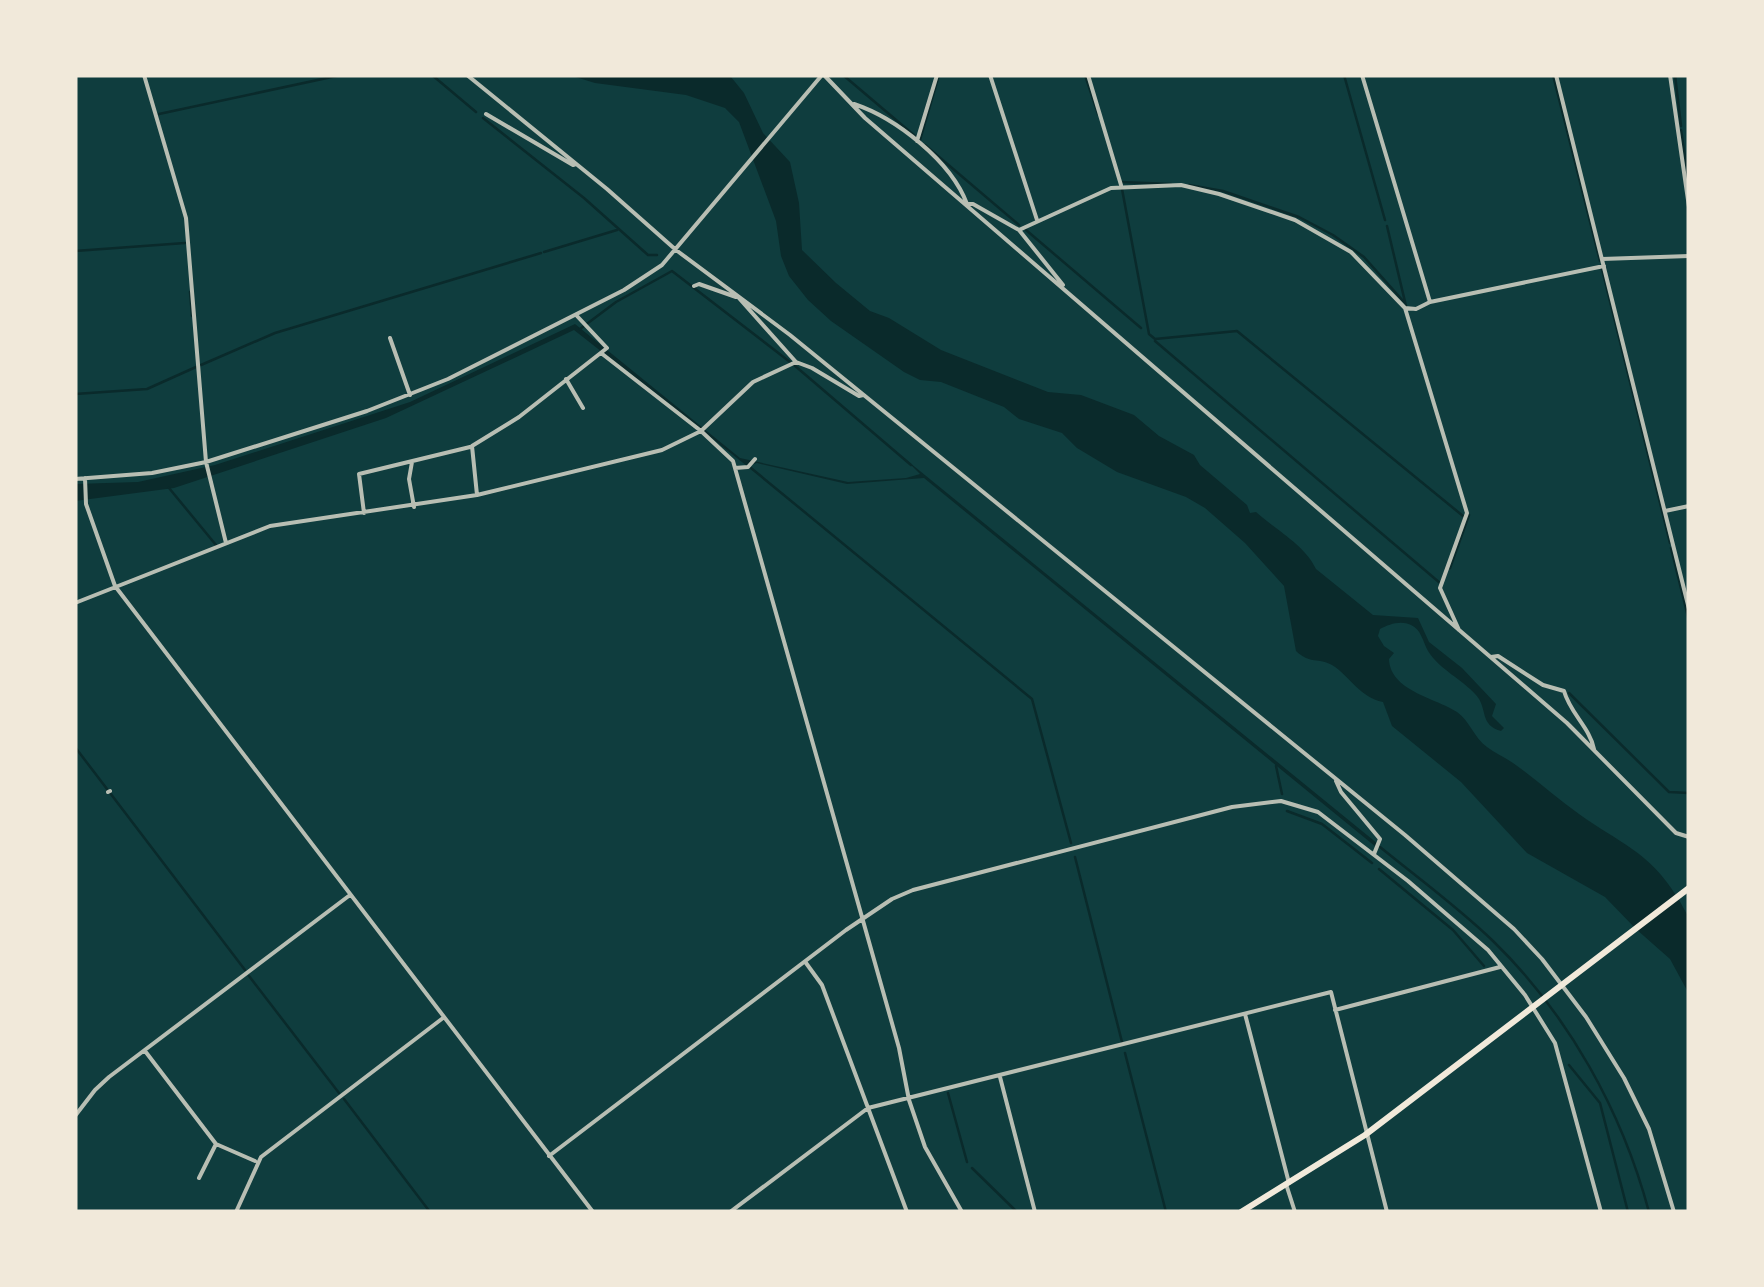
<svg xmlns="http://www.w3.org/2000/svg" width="1764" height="1287" font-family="'Varela Round',sans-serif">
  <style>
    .water { fill: #0a2a2b }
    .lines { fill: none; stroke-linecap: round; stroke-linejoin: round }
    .stream { stroke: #0a2a2b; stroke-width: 2.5 }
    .minor { stroke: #b8beb3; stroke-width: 4 }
    .trunk { stroke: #f1e9da; stroke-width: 6 }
  </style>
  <rect width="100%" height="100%" fill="#0f3d3e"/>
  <!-- water -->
  <path class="water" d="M569,75L731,77L744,93L763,133L790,162L799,203L802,250L836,283L870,311L889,318L941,350L1048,392L1081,395L1134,415L1159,436L1194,455L1200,465L1247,505L1250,513L1256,512C1276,530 1305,545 1316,569L1373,615L1418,618L1429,642L1462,668L1496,704L1492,716L1504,728L1501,731C1479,725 1488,708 1476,695C1462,679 1440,670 1428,651C1423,642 1421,629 1411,625C1401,620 1389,624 1380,629L1378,636L1384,646L1394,653L1389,659C1390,691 1436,698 1457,712C1470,721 1474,738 1487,747C1495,753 1504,757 1513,763C1536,779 1556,798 1579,814C1619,843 1649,851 1677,897L1635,928L1605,897L1527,853L1461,782L1392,726L1383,702C1359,697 1351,677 1332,665C1318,657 1311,665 1296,651L1284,586L1245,543L1205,508L1186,497L1117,472L1077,448L1062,433L1019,419L1004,407L941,382L920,380L904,372L831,321L808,300L789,276L781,256L776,221L739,122L725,108L686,95L595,83Z
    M575,324L740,458L848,482L906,478L920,474L904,458L1378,844L1376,847L924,478L847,484L757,463L747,466L574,330L386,418L174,488L75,501V484L138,482L215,465L410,402Z
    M1678,898L1689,918V994L1670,959L1636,929Z"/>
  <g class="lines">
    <!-- stream -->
    <path class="stream" d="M432,75L476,112
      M843,75L915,136
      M1085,75L1098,114
      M1344,75L1385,220
      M1553,75L1600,261
      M1675,75L1681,126
      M159,114L341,75
      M483,118L584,198L648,255H657
      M1681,130L1689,184
      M920,140L939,75
      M925,145L1019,225
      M1120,182L1171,184
      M1189,185L1223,191L1299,217L1333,235L1364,257L1404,302
      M1122,189L1149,334L1155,339L1237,331L1463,516
      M1387,226L1406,306
      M1026,230L1141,328
      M75,251L185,243
      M544,252L617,230
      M1602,269L1670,543
      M190,292L192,316
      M580,329L616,302L672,271L790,362
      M1155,341L1440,583
      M201,365L275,333L541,253
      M794,365L911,465
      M75,394L147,389L196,367
      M751,468L1032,699L1071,843
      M169,488L216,545
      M1671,548L1689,621
      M1450,568L1469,515
      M1569,693L1669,792L1689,793
      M75,747L245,970
      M1276,766L1282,794
      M1287,811L1322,824L1372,863
      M1380,847C1418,878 1458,907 1493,941C1568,1014 1622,1111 1649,1212
      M1075,857L1122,1042
      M1379,869L1453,930L1484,966
      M249,976L339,1093
      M1125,1053L1166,1212
      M1569,1065L1600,1103L1628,1212
      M948,1093L967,1162
      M344,1099L430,1212
      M972,1168L1017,1212"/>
    <!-- minor -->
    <path class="minor" d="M144,75L186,218L206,462L226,543
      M467,75L607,189L676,250L790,335L1405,835L1514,929L1542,959L1586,1017L1624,1078L1649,1129L1674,1212
      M824,75L865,118L1567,723L1676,833L1689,837
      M990,75L1037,220
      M1088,75L1121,185
      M1362,75L1430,302
      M1556,75L1689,609
      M1670,75L1689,207
      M854,104C896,118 951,161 967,204H973L1019,230L1063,285
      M486,114L573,165L576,164
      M917,141L937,75
      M1019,230L1111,188L1181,185L1219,194L1295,220L1351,252L1405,308L1467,513L1440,588L1459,630
      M1602,259L1689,256
      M694,286L699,284L736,297
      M738,297L796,362
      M1405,308L1416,309L1430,302L1604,266
      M390,338L410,395
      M601,353L701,431L733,461L899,1048L909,1100L925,1147L962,1212
      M566,379L583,408
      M412,462L409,479L414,507
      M735,468L748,467L755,459
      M85,478L86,504L115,586L593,1212
      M75,479L152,473L206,462L367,411L448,379L624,290L662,265L822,75
      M477,495L472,446L519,417L607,348L577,316
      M1665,511L1689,506
      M364,513L359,474L470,447
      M75,603L270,526L477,495L662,450L701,431L753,382L796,362L812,368L859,396L863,395
      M1491,657L1498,656L1543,685L1564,691C1570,713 1590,728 1594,749
      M1336,781L1341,792L1380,839L1374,854
      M108,792L110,791
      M806,963L822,985L907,1212
      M1335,1010L1500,967
      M1245,1014L1289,1183
      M145,1051L216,1144L255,1161
      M1000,1077L1035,1212
      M75,1116L95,1090L109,1077L350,895
      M549,1156L846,930L892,899L913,890L1232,807L1281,801L1318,812L1408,881L1488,950L1525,995L1555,1043L1601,1212
      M199,1178L216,1144
      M1286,1184L1295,1212
      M236,1212L261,1157L443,1018
      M730,1212L868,1108L1331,992L1387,1212"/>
    <!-- trunk -->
    <path class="trunk" d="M1241,1212L1365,1135L1689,888"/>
  </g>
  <!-- border -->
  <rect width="1764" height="1287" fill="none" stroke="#f1e9da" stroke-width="155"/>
</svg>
